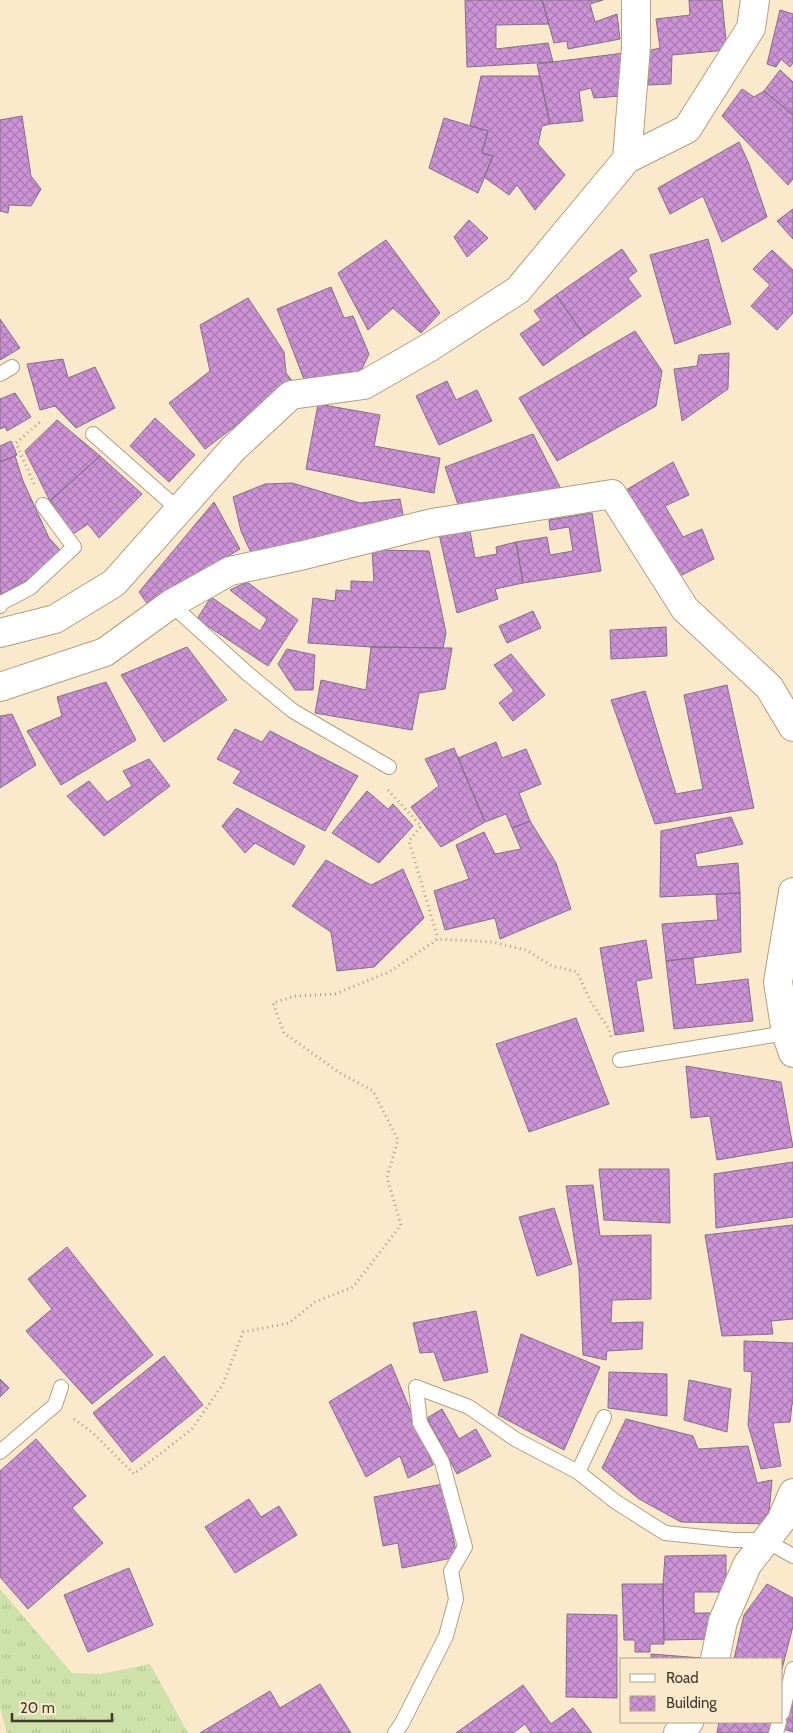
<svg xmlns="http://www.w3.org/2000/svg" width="793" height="1733" font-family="Cabin,sans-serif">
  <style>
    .grass { fill: url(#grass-tufts) }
    .building { fill: url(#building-cross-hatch); stroke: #846f88 }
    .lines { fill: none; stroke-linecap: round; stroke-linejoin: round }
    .service-casing { stroke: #b0a083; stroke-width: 16 }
    .minor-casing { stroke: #b0a083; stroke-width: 30 }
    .path { stroke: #ab9e88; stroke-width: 3; stroke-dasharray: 1 4; stroke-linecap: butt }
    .service { stroke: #fff; stroke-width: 14 }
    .minor { stroke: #fff; stroke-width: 28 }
  </style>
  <defs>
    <pattern id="grass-tufts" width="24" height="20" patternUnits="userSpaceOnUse" patternTransform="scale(1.25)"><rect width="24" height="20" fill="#cde1a9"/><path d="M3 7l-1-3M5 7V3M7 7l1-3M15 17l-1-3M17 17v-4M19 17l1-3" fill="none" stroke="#b1c292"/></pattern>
    <pattern id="building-cross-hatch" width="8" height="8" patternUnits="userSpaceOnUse" patternTransform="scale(1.25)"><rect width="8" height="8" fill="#cc93d6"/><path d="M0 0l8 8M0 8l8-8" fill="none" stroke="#a779ae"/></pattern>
  </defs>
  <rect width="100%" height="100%" fill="#fae9cb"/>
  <!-- grass -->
  <path class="grass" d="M0,1589L72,1673L101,1674L150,1664L188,1733H7L0,1708Z"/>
  <!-- building -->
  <path class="building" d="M465,0H542L549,24L496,25V49L548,43L553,62L467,67Z
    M542,0H603L590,4L595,22L617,14L620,39L568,49L567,41L554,43Z
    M689,0H722L727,50L672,55L671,84L648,85L647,51L660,48L656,19L690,15Z
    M780,10L793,14V63L790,67L781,59L776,67L767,64Z
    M624,53L622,96L594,98L591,88L579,91L583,121L550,124L537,64Z
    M780,70L793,82V115L764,91Z
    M481,76H540L550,124L542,126L538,144L565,175L535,210L517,185L509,195L484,177L493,156L482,153L488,131L470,126Z
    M742,89L754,97L764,91L793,115V179L788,185L722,116Z
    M22,116L31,176L41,189L31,206L9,205L8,213L0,211V120Z
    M444,118L488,131L482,153L493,156L478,193L429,168Z
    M739,142L749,164L767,217L722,242L703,196L670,214L658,188Z
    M793,209V239L777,221Z
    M469,220L488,238L467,257L454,237Z
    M708,239L731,324L675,344L650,255Z
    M386,240L440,313L421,333L393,308L368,330L338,273Z
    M622,249L637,271L628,278L641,296L585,336L556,295Z
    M772,250L793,270V313L777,330L751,306L770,285L753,269Z
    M331,287L344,318L353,316L369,354L358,377L305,382L277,309Z
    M556,295L585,336L543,366L520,334L541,320L534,311Z
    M248,298L284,352L286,373L293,382L205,449L169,403L210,371L200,325Z
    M0,319L20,348L0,360Z
    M635,331L662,371L656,406L557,461L519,398Z
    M729,353L728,389L682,421L674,369L697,366L699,355Z
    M63,359L68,378L95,367L115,408L76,428L55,406L40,410L27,364Z
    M447,381L456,400L477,390L492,421L439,445L416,396Z
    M15,393L31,417L7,431L5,427L0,429V399Z
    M318,404L380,415L374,446L440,458L434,493L306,469Z
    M155,418L195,455L169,482L130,446Z
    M57,420L100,456L50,501L25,451Z
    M533,434L561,489L460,510L445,467Z
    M11,441L17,455L0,462V446Z
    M15,456L23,481L49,538L61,551L29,579L0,595V462Z
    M100,456L142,494L99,538L88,524L73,534L50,501Z
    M673,462L689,495L665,506L683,537L702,529L714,559L680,576L626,490Z
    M292,483L360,503L400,499L404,520L253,557L241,531L233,497L265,484Z
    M214,502L240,549L189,579L151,609L139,592Z
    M592,513L601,571L523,583L516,542L547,537L550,555L573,551L569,527L550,530L549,520Z
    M469,526L475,558L497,554L496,547L516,542L523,583L495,589L498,599L457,613L439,534Z
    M372,550L429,551L446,633L443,648L371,647L308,643L313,598L335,601L336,590L351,591V581L374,582Z
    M247,582L298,620L268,666L197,619L211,597L260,631L267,619L230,590Z
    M533,611L541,628L507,643L499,626Z
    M666,627L667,656L611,659L610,630Z
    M187,647L227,700L164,742L121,675Z
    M371,647L452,648L445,689L419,693L412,730L315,713L321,680L366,690Z
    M287,649L315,655L313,690H295L278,664Z
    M511,654L545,695L513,721L499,703L514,691L494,665Z
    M106,682L136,740L61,785L27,731L62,716L57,697Z
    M727,685L754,808L655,824L611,700L645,691L676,794L703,789L684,695Z
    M12,714L36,765L0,788V716Z
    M235,729L262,742L270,731L358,776L325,831L233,783L241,771L217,759Z
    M496,742L502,758L526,749L541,784L519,793L530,821L512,828L506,814L485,822L458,758Z
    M454,748L485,822L441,847L411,807L439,786L425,759Z
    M149,759L170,786L104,836L67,796L89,781L107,802L132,786L123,771Z
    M367,791L388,809L393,804L413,826L379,863L332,833Z
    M237,808L305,846L294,865L255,843L245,853L222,826Z
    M731,817L743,844L695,854L697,867L738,863L740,893L660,897L661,831Z
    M530,821L556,863L571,909L500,939L495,918L445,930L434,891L469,879L456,845L484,832L495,854L521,849L512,828Z
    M326,860L371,885L403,869L424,918L374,967L337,971L331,932L292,906Z
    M740,893L741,952L666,961L662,924L718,920L716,894Z
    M646,940L652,978L636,981L644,1031L615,1035L600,948Z
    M693,958L696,985L748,979L753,1021L674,1029L666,961Z
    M576,1018L609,1104L529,1132L496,1044Z
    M686,1066L781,1082L793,1147L717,1160L710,1116L691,1118Z
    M793,1162V1217L716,1228L714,1174Z
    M599,1169H669L670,1223L604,1220Z
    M593,1185L600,1236L651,1235V1299L612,1300L611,1323L643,1322L642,1349L607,1351L606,1360L583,1355L579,1270L566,1186Z
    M554,1208L572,1264L537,1276L519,1217Z
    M793,1225V1319L771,1321L773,1334L722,1336L705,1235Z
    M67,1247L153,1355L92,1404L26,1331L52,1309L28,1279Z
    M476,1311L488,1372L444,1381L434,1352L420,1353L413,1323Z
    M521,1334L600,1367L564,1450L498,1415Z
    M744,1341L793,1343V1404H792L790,1422L773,1423L781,1466L761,1469L748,1425L752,1372L744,1371Z
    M164,1356L203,1405L132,1462L93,1413Z
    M391,1364L433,1465L408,1478L400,1456L366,1477L329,1402Z
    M609,1372L667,1374V1416L608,1408Z
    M0,1379L9,1388L0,1397Z
    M689,1380L731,1389L727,1432L684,1420Z
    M442,1409L459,1439L476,1429L491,1456L457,1474L427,1418Z
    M626,1419L693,1436L698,1449L748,1446L757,1483L772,1480L768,1524L681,1522L639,1499L602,1468Z
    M36,1439L86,1496L72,1508L103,1543L28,1609L0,1577V1471Z
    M443,1484L457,1557L402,1568L398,1543L383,1546L374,1497Z
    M249,1499L261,1517L279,1506L297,1535L235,1573L205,1527Z
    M726,1555V1592H694V1613H711L712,1639L664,1640L663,1584L665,1556Z
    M129,1568L153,1625L88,1652L64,1595Z
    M622,1584H663L664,1644H650V1652H635V1640H624Z
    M767,1584L793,1598V1626L782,1669V1659H734L744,1615Z
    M567,1614L617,1615V1698L566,1697Z
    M651,1654L702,1658V1659H651Z
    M320,1684L351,1733H200L270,1691L280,1708Z
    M523,1685L551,1724L573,1708L592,1733H531L525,1724L513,1733H456Z
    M793,1690V1732L780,1728Z
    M719,1722H772L769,1733H717Z"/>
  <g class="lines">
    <defs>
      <path id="service" d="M0,374L12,367
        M93,434L179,510
        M171,604L248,674L293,711L389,767
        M0,606L1,603L30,588L74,547L43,505
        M620,1060L786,1033
        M604,1417L578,1472L616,1502L665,1533L733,1540H765L793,1556
        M0,1452L55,1405L61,1387
        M782,1713L793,1669
        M395,1733L402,1723L446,1636L456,1599L451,1571L465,1547L442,1462L420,1423L416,1387L469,1407L515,1439L578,1472
        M776,1733L779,1722"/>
      <path id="minor" d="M636,0V47L627,159L687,129L751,28L755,0
        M0,633L55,619L114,583L234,448L291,395L364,385L430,347L518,290L627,159
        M0,687L105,652L171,604L230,571L304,555L432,523L612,494L685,609L769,687L793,727
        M793,892L778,982L786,1033L793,1053
        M715,1659L723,1621L747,1565L781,1521L793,1493
        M678,1733L689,1722"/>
    </defs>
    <!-- service casing -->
    <use href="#service" class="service-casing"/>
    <!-- minor casing -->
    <use href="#minor" class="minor-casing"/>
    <!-- path -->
    <path class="path" d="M34,484L16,443L40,422
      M388,790L421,826L409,841L438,939
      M74,1419L93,1433L134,1474L192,1429L223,1384L243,1332L289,1323L315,1302L353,1287L401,1225L387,1177L398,1140L373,1091L340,1073L284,1033L273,1003L295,996L335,994L389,972L438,939L492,942L526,950L552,966L577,972L591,1002L609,1029L612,1039"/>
    <!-- service -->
    <use href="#service" class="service"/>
    <!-- minor -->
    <use href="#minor" class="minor"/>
  </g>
  <!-- legend -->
  <rect x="620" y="1658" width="162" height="65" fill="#fae9cb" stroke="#b0a38c"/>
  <rect x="630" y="1674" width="25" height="8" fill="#ffffff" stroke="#b0a38c"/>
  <text x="666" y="1683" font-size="15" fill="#40392d">Road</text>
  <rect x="630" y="1696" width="25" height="15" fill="url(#building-cross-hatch)" stroke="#b0a38c"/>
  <text x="666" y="1708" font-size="15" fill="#40392d">Building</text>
  <!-- scale -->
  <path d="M12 1713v8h100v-8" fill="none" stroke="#40392d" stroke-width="2.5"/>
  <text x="20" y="1713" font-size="15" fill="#40392d" stroke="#fae9cb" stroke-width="4" paint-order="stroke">20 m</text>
</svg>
